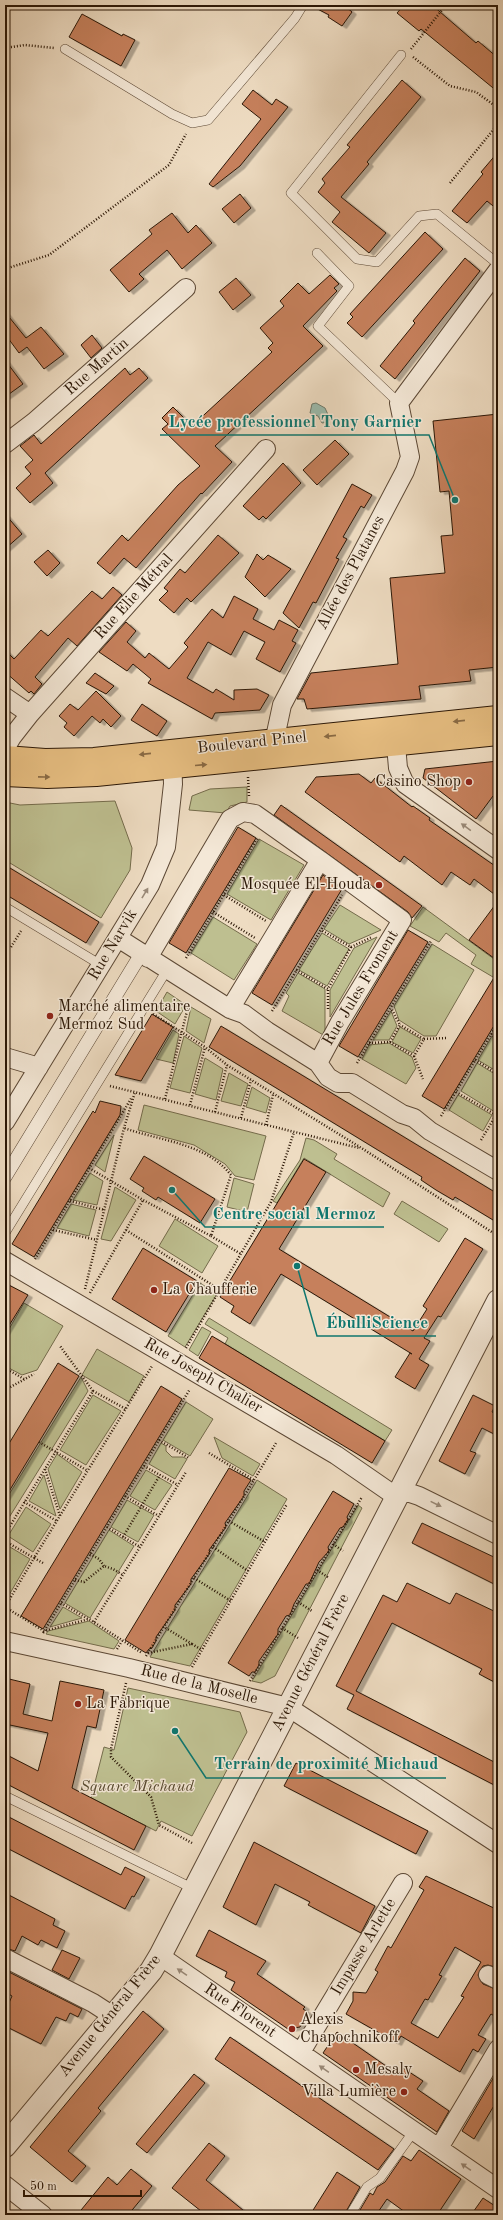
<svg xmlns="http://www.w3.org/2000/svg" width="503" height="2220" font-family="'Old Standard TT',serif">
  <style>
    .green { fill: #bebf90; stroke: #746b4b }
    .water { fill: #9bbcae; stroke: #6e7a6b }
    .building { fill: #c6805c; stroke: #2b1706; fill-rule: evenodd; filter: url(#shadow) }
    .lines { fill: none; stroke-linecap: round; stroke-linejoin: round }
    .service-casing { stroke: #5c4835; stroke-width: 10 }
    .pedestrian-casing { stroke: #5c4835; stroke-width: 14 }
    .minor-casing { stroke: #5c4835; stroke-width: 20 }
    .tertiary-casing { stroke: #5c4835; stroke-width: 24 }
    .primary-casing { stroke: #2b1706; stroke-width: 24 }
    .path { stroke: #2b1706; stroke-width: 2.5; stroke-dasharray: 1 2; stroke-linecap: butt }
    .service { stroke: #f4e8d7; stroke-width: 9 }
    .pedestrian { stroke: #f4e8d7; stroke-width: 13 }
    .minor { stroke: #f4e8d7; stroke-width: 18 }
    .tertiary { stroke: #f4e8d7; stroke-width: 22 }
    .primary { stroke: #e7be81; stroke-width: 22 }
    .oneway { fill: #896a44 }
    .oneway2 { fill: #9a8a79 }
    .poi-dot { fill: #8f2418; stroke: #f4e8d7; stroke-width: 1.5 }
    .labels { text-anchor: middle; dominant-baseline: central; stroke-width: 3; stroke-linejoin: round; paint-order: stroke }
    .street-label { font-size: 16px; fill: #2b1706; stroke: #f4e8d7 }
    .poi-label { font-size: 16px; fill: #2b1706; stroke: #f4e8d7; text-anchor: start }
    .park-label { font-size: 16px; font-style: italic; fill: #57492f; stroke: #f4e8d7 }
    .leader { fill: none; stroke: #0f766e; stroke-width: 1.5 }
    .callout-dot { fill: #0f766e; stroke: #f4e8d7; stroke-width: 1.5 }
    .callout-label { font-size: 17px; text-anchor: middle; font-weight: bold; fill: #0f766e; stroke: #f4e8d7; stroke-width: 3; stroke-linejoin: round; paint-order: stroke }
  </style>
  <defs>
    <filter id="shadow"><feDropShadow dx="4.5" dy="2.5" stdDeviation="0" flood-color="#0004"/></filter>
  </defs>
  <rect width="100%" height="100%" fill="#eedcc2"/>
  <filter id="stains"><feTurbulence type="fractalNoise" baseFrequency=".005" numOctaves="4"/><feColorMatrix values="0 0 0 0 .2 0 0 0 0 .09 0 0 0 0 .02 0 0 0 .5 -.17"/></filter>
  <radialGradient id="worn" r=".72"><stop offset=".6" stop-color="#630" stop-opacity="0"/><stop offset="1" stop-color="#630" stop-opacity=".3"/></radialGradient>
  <!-- green -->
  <path class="green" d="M247,787V802L230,806L226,813L189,810L192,796L210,789Z
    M115,801L132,848L130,870L101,918L5,860V802L20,805Z
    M259,839L304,865L271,920L227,894Z
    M340,905L381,930L349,944L324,929Z
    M423,907L498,962V980L471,964L476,955L446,933L439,942L410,926Z
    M213,917L257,944L234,980L191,953Z
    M322,933L349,949L327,986L299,970Z
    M377,937L330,1017V990L354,948Z
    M432,944L474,970L436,1036H424L399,1020L394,1006Z
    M298,973L325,989V1036L282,1011L289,996L286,993Z
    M167,992L186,1005L175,1024L156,1011Z
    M191,1007L211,1019L204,1043L186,1031Z
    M391,1011L397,1026L389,1040H373Z
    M400,1027L421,1039L413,1053L392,1042Z
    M173,1030L179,1034L173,1063L156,1059Z
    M184,1036L202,1048L190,1093L170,1088Z
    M492,1036L498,1040V1072L478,1060Z
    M389,1043L412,1057L416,1068L406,1084L362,1059L369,1045Z
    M205,1058L223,1069L216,1100L195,1094Z
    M477,1063L498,1076V1107L495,1112L461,1091Z
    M229,1073L248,1084L241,1106L221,1101Z
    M252,1087L270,1098L266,1113L246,1107Z
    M458,1095L492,1115L483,1131L449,1110Z
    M144,1105L266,1136L254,1180L235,1176L225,1164L194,1145L138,1130Z
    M114,1135L105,1172L95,1165Z
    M306,1138L314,1140L337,1154L334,1159L390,1193L383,1207L304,1158L277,1203L273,1201L300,1160Z
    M90,1173L103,1181L97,1205L73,1200Z
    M234,1178L254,1184L247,1212L227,1207Z
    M115,1187L136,1200L111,1241L101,1239Z
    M402,1201L448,1229L439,1242L394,1214Z
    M71,1204L96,1210L89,1236L57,1228Z
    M175,1219L218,1246L202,1273L159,1246Z
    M200,1283L217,1294L185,1347L168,1336Z
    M24,1303L63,1326L37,1370L22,1375L5,1366V1336Z
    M209,1318L392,1430L385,1441L225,1344L228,1338L205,1324Z
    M202,1327L211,1332L198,1356L189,1350Z
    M97,1349L144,1376L129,1402L82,1375Z
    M81,1377L88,1391L5,1524V1501Z
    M93,1395L121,1411L86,1465L60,1450Z
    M186,1402L213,1419L190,1456L163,1440Z
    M214,1437L260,1464L253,1476L222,1458Z
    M161,1443L166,1446V1451L172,1457H183L187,1459L175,1479L149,1464Z
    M57,1454L82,1472L60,1509L48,1469Z
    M146,1470L172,1485L155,1510L130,1496Z
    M44,1475L56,1516L29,1501Z
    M257,1480L287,1499L190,1666L150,1657Z
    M127,1500L154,1515L138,1542L111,1527Z
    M358,1505L362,1508L275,1676L261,1683L252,1681Z
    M26,1507L51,1524L33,1552L8,1536Z
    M109,1530L134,1546L90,1618L65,1603Z
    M5,1544L30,1559L5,1602Z
    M63,1607L82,1618L50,1627Z
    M89,1621L119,1641L114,1649L46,1634L48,1631Z
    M128,1688L240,1712L247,1732L192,1836L161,1821L156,1831L91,1798L104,1747L114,1750Z"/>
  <!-- water -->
  <path class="water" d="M316,403L325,408L330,419L328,422L322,423L318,416L310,413L312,404Z"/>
  <!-- building -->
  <path class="building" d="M310,5H344L352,12L342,26L328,17L329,15Z
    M404,5H432L476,43L478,41L498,58V92L421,29L419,31L397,13Z
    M82,14L122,36L123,34L135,40L121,66L69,37Z
    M402,80L421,97L367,162L369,164L341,197L386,233L369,253L332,222L340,212L318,192L325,183L322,179L350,147L347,145Z
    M253,90L272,105L276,99L288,107L240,166L213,187L209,184L261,119L242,104Z
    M498,152V210L487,201L467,223L452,211L483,174L481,172Z
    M240,194L251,208L234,223L222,209Z
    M172,213L188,233L196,225L212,243L182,269L167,250L139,274L144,279L129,292L110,270L152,234L149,230Z
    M425,232L443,249L362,337L347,323L353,317L350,314Z
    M465,258L480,271L395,379L380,366L415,323L413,321Z
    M330,275L339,284L334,288L337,291L303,326L323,346L215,446L232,462L202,494L201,493L136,568L124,558L110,574L97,563L122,535L128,541L178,485L200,466L162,429L168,424L162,418L173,407L192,426L272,352L268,348L273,343L260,328L284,306L280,301L298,283L309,294Z
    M236,278L251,295L233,310L219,292Z
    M5,312L26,338L41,327L64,354L44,369L27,347L19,353L5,334Z
    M92,335L102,348L91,358L81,345Z
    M5,360L23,384L5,397Z
    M125,368L130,375L139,368L148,378L45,473L53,483L30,503L16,488L31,474L25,467L33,460L20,446L34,435L41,444Z
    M498,414V667L469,670L471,681L419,686L421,699L307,709L304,699H297L311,673L398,664L390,578L445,573L441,536L453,535L449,491L440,492L433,421Z
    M335,440L349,454L317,485L303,470Z
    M283,463L301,483L266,519L263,516L259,520L243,506Z
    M352,484L372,495L364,508L361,506L343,537L347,539L336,558L339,559L316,603L313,602L299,628L283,613Z
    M5,514L22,534L5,549Z
    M218,535L239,553L191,602L187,598L174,613L159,600L168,591L164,588L180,569L185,573Z
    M48,550L60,563L47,576L34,562Z
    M257,554L263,560L268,555L291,569L265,597L245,577Z
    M113,587L122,595L77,646L68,638L35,677L42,684L34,694L31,691L29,693L5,672V650L14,659L41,630L48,636L92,591L102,599Z
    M234,596L258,609L253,619L274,630L279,620L298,630L292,641L296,643L280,672L256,659L265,642L244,631L231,655L208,642L187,678L213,693L216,689L234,700V690L257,689L269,695L260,710L215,713L212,719L148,683L151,679L133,664L127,671L99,652L126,622L136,631L127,642L145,658L149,653L169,669L188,647L184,643L212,609L223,618Z
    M95,673L114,686L106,694L86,683Z
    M96,691L121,716L111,727L103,719L100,723L92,716L74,736L64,727L67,723L59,716L70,704L78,710Z
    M142,704L167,721L157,736L131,720Z
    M498,761V796H493L476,819L423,778L425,769Z
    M359,774L371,783L375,778L412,807L413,806L430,818L429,820L498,868V897L474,879L470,885L451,872L442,885L404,856L400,862L305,792L316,777Z
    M281,805L422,906L412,918L408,912L274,815Z
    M238,827L256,838L186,953L169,943Z
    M5,865L99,922L86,943L5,894Z
    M323,875L342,889L272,1005L252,993Z
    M498,901V961L469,940Z
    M408,930L428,942L358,1057L339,1046Z
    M498,971V1019L444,1109L422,1096Z
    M152,1014L173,1027L141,1081L115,1075Z
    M221,1026L498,1194V1223L455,1197L453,1200L436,1190L421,1180L422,1177L209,1047Z
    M100,1101L121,1106L120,1115L34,1257L12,1244L93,1111L95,1113Z
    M144,1156L215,1199L200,1223L158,1197L156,1200L142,1191L144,1188L130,1179Z
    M304,1159L326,1172L279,1249L413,1331L427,1309L423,1306L465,1238L483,1249L441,1317L438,1316L424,1338L430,1341L419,1359L429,1365L415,1389L395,1377L410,1353L412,1354L281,1274L250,1324L231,1312L234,1306L220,1297Z
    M143,1248L197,1281L166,1332L112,1299Z
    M5,1283L28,1295L5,1332Z
    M212,1336L385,1441L372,1463L199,1358Z
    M58,1363L79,1376L5,1498V1450Z
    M161,1386L182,1399L43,1629L21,1616Z
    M473,1395L495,1406L492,1412L498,1415V1436L482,1428L470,1451L476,1453L465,1474L439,1461Z
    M229,1468L251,1480L244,1491V1496L225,1523L226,1527L209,1550L210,1553L191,1579V1584L175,1605V1610L156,1637V1641L152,1648L149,1649L146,1653L125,1640Z
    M333,1491L354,1504L347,1517L348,1520L343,1527L340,1528L328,1547L329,1551L319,1562L309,1584H306L294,1604L290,1615L286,1616L278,1629V1634L259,1661V1665L255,1672H252L249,1676L228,1663Z
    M422,1523L498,1559V1586L412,1543Z
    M407,1583L450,1604L456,1593L498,1613V1684L479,1674L482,1669L392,1623L356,1691L498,1764V1787L347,1709L354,1695L336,1686L383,1595L397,1602Z
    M5,1678L30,1684L23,1714L52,1721L60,1681L104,1690L96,1728L87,1726L72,1788L146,1826L134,1850L5,1783V1754L38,1771L48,1733L5,1724Z
    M296,1763L428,1831L416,1854L284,1786Z
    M5,1815L121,1875L125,1867L145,1877L134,1897L132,1896L125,1909L5,1847Z
    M254,1842L375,1906L361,1933L308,1905L310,1902L275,1884L256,1925L223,1907Z
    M426,1876L498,1910V1968L488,1965L483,1966L478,1975L483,1984L498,1990V2018L491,2014L478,2035L486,2039L478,2052L473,2049L460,2072L401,2036L397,2043L346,2014L353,2001V1992L366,1993L378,1972L375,1970L388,1946L391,1948L424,1890L419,1887ZM455,1947L481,1962L461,1996L464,1997L438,2038L411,2023L425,1999L428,2000L442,1976L439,1975Z
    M5,1893L55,1919L53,1925L65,1931L57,1948L41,1940L38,1945L22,1936L15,1951L5,1948Z
    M209,1930L266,1961L257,1974L305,2007L303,2009L308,2012L300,2027L288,2029L231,1990L235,1982L225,1977L227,1972L196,1956Z
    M62,1950L80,1958L69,1979L52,1970Z
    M5,1970L82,2009L78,2017L70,2013L66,2021L56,2017L41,2044L5,2026V2012L12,1996L5,1992Z
    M143,2011L164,2029L98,2108L101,2111L68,2151L86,2166L72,2182L30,2147Z
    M337,2032L399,2075L403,2068L423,2081L417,2089L449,2111L437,2132L323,2053Z
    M230,2037L394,2149L378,2170L215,2059Z
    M498,2070V2099L474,2139L462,2131Z
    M194,2074L205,2083L147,2153L136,2144Z
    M209,2143L225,2156L206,2180L249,2215H206L172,2188Z
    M419,2150L461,2179L437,2215H409L387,2199L376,2215H357L370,2193L373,2195L377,2187L385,2182L403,2156L411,2161Z
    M131,2169L152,2186L128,2215H77L108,2177L117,2185Z
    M337,2172L360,2187L344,2215H310Z
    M483,2198L498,2208V2215H471Z"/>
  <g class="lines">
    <defs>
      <path id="service" d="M65,49L172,114L192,123L208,120L295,18L303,5
        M401,55L291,193L357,259L377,262L419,216L437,214L498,264
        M317,253L349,286L318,326L399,403
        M5,907L101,965
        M5,1233L167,970
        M5,1796L194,1889
        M350,2215L367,2187L380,2178L414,2131"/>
      <path id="pedestrian" d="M5,1177L138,959"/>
      <path id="minor" d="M5,444L34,422L186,288
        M5,697L30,714
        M396,745L398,768L405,784L498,850
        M5,749L12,737L30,714L266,449
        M278,754L276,733L282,705L405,471L410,457L399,403L498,270
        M118,938L230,1009L244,1014L267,1031L318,1063L328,1077L338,1083H352L402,1114L414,1118L430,1131L498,1171
        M148,958L230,819L243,812L255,814L320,860L230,1009
        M5,1057L39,1067
        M318,1063L340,1022L402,920L320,860
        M5,1122L150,885L166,847L173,784L172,753
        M5,1261L336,1455L391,1493H410L419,1496L498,1535
        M5,1641L129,1668L288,1707L498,1844
        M160,1956L498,2189
        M5,1958L93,2003L113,2016
        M488,1975L498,1980
        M301,2052L403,1883
        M439,2148L498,2049
        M5,2185L43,2215"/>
      <path id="tertiary" d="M5,2146L151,1971L160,1956L498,1301"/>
      <path id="primary" d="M5,757L45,760L94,759L498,717
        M5,775L47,777L96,775L498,734"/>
    </defs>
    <!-- service casing -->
    <use href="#service" class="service-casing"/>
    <!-- pedestrian casing -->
    <use href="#pedestrian" class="pedestrian-casing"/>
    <!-- minor casing -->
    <use href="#minor" class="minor-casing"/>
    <!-- tertiary casing -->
    <use href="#tertiary" class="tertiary-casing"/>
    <!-- primary casing -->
    <use href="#primary" class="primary-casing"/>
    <!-- path -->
    <path class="path" d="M5,48L25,45L54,48
      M411,49L446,5
      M413,57L450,86L476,92L498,108
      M450,183L498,124
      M5,269L49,255L169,165L186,134
      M248,777L249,796
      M224,895L266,921
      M213,912L255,938
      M11,947L21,931
      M351,947L372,937
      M186,958L258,837
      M296,970L328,989L351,947L321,930
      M328,1009V989
      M272,1011L342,895
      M153,1014L205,1047L227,1065L363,1149L498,1236
      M491,1034L498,1038
      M424,1039L447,1038
      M390,1042L414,1056L424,1039L400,1025
      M369,1043L390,1042L400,1025L391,1008
      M414,1056L423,1079
      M475,1060L498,1074
      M357,1063L431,941
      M110,1086L359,1148
      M456,1092L498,1116
      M165,1099L189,1003
      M190,1105L205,1047
      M215,1112L227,1065
      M441,1116L498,1023
      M241,1118L251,1080
      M266,1125L273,1095
      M481,1140L498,1112
      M89,1168L143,1200L211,1236L231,1175C206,1143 160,1141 124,1128
      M70,1201L105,1210
      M53,1230L97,1240
      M126,1230L220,1290
      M211,1236L241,1254
      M35,1259L132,1097
      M85,1289L124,1128L135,1092
      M90,1293L143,1200
      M186,1348L271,1202L294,1132
      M5,1368L24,1379
      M5,1390L34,1374
      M93,1391L126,1409
      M159,1440L189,1458
      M39,1442L88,1471
      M144,1466L178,1485
      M45,1469L60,1516
      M254,1480L276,1443
      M125,1496L159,1516
      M24,1502L57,1521
      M229,1521L265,1542
      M107,1527L140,1547
      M5,1534L93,1391L60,1346
      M123,1537L160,1475
      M5,1541L34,1558L5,1607
      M333,1544L343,1551
      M213,1547L248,1571
      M90,1554L99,1559L104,1566
      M43,1563L34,1558L152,1366
      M317,1570L329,1578
      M194,1578L231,1601
      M75,1580L84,1582L104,1566L113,1569L123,1575
      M298,1602L312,1611
      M61,1603L88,1619
      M5,1607L44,1631L89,1619L142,1653
      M94,1622L186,1472
      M282,1628L298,1638
      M43,1633L190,1389
      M192,1644L202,1650
      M117,1649L122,1641
      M148,1653L192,1644L164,1627
      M146,1656L254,1480L209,1453
      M192,1667L287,1504
      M250,1681L362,1497
      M126,1683L111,1749V1757L151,1797L159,1825L192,1843"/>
    <!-- service -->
    <use href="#service" class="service"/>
    <!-- pedestrian -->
    <use href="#pedestrian" class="pedestrian"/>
    <!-- minor -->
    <use href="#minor" class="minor"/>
    <!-- tertiary -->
    <use href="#tertiary" class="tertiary"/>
    <!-- primary -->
    <use href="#primary" class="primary"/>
  </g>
  <!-- one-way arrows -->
  <defs><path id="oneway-solid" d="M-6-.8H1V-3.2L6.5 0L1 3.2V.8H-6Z"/></defs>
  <g class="oneway">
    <use href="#oneway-solid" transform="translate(459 721) rotate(174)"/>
    <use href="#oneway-solid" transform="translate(330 736) rotate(174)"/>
    <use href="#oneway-solid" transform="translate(145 754) rotate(174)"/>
    <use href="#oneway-solid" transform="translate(201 765) rotate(-5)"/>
    <use href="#oneway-solid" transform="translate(44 777) rotate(1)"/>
  </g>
  <g class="oneway2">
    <use href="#oneway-solid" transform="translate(466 827) rotate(-144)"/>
    <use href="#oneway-solid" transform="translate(145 893) rotate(-59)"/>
    <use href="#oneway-solid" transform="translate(436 1504) rotate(26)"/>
    <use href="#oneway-solid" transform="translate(182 1972) rotate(-146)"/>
    <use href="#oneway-solid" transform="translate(324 2069) rotate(-145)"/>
    <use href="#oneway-solid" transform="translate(466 2167) rotate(-145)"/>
  </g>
  <!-- markers -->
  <g class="poi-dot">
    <circle cx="469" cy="782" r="4"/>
    <circle cx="379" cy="885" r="4"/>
    <circle cx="50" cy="1016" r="4"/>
    <circle cx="154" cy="1290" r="4"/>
    <circle cx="78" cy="1704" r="4"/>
    <circle cx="292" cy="2029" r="4"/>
    <circle cx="356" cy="2070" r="4"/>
    <circle cx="404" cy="2092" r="4"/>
  </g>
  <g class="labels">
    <!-- street labels -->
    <g class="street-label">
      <text transform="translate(97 367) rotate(-41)">Rue Martin</text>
      <text transform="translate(351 573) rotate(-62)">Allée des Platanes</text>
      <text transform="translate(134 597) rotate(-48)">Rue Elie Métral</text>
      <text transform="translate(252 743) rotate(-6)">Boulevard Pinel</text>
      <text transform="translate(113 945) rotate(-59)">Rue Narvik</text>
      <text transform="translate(361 988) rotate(-59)">Rue Jules Froment</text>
      <text transform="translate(203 1376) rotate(30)">Rue Joseph Chalier</text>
      <text transform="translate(311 1663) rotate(-63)">Avenue Général Frère</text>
      <text transform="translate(199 1685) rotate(14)">Rue de la Moselle</text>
      <text transform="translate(364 1947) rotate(-59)">Impasse Arlette</text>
      <text transform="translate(240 2011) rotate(34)">Rue Florent</text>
      <text transform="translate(110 2016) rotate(-51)">Avenue Général Frère</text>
    </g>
    <!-- poi labels -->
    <g class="poi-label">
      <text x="461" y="782" text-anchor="end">Casino Shop</text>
      <text x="371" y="885" text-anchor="end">Mosquée El-Houda</text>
      <text x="58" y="1007">Marché alimentaire<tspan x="58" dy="18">Mermoz Sud</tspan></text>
      <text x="162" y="1290">La Chaufferie</text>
      <text x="86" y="1704">La Fabrique</text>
      <text x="300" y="2020">Alexis<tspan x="300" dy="18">Chapochnikoff</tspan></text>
      <text x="364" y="2070">Mesaly</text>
      <text x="396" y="2092" text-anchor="end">Villa Lumière</text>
    </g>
    <!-- park labels -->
    <g class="park-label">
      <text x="137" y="1787">Square Michaud</text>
    </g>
  </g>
  <!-- callouts -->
  <path class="leader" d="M455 500L429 435H160M172 1190L205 1227H384M297 1266L317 1336H436M175 1731L206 1778H446"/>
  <g class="callout-dot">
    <circle cx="455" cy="500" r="4"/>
    <circle cx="172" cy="1190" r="4"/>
    <circle cx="297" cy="1266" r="4"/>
    <circle cx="175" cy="1731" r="4"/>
  </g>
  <g class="callout-label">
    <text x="295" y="427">Lycée professionnel Tony Garnier</text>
    <text x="294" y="1219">Centre social Mermoz</text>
    <text x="377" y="1328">ÉbulliScience</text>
    <text x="326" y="1769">Terrain de proximité Michaud</text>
  </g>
  <!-- margin -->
  <rect width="503" height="2220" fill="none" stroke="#eedcc2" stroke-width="20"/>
  <rect x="6" y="6" width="491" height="2208" fill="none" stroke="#2b1706" stroke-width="2"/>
  <rect x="10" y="10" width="483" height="2200" fill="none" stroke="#2b1706"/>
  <!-- scale -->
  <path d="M24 2190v6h117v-6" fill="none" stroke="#2b1706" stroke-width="2"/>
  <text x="30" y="2190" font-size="12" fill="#2b1706" stroke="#f4e8d7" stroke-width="3" paint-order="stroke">50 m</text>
  <rect width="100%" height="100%" filter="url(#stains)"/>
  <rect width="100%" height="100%" fill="url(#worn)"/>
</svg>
